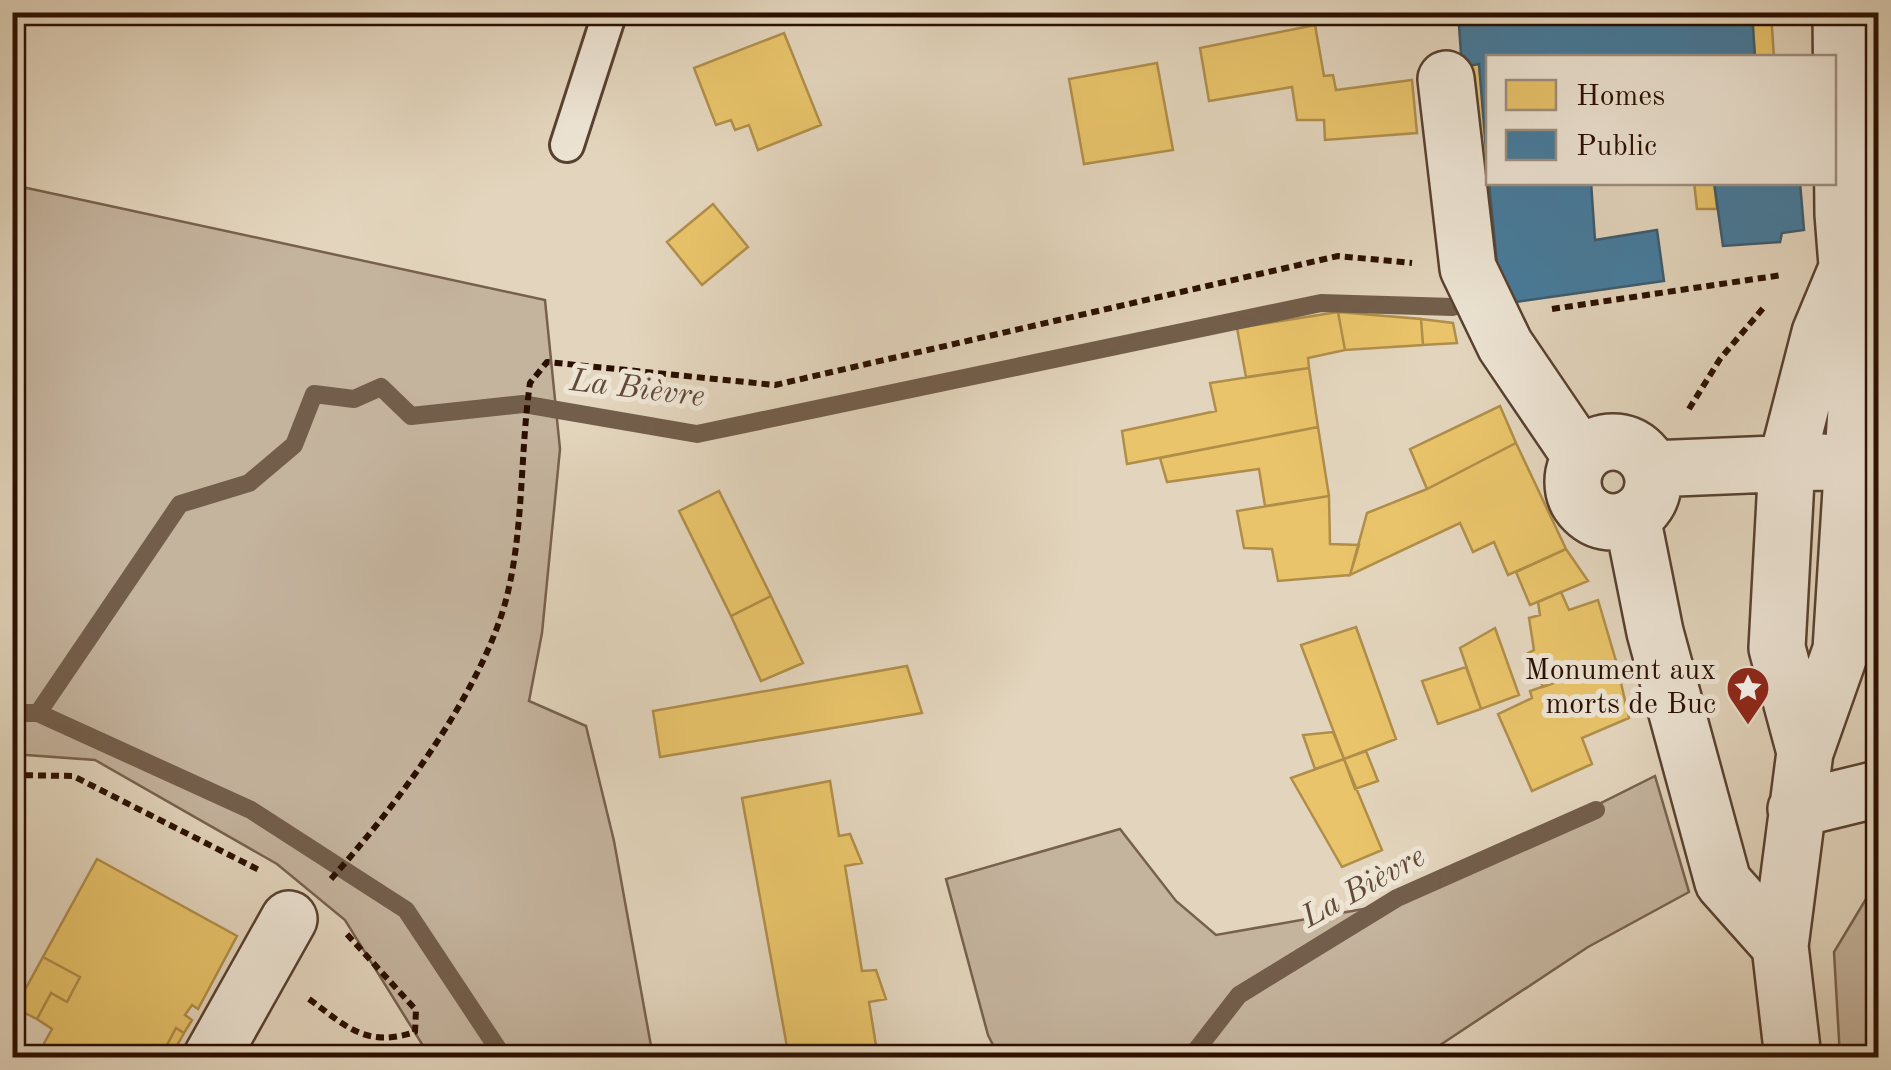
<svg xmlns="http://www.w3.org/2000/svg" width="1891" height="1070" font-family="'Old Standard TT',serif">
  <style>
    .green { fill: #c4b39d; stroke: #77614e; stroke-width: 2.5 }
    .homes { fill: #e9c46a; stroke: #b08e4a; stroke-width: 2.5 }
    .public { fill: #457b9d; stroke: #3d5b6e; stroke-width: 2.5 }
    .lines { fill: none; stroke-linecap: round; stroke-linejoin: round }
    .stream { stroke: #735e4b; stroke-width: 18 }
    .service-casing { stroke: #58402f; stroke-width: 38 }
    .minor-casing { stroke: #58402f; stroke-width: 60 }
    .path { stroke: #2a0f00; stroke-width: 6; stroke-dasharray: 8 5; stroke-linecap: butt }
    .service { stroke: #ede4d4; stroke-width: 32 }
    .minor { stroke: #ede4d4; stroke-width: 55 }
    .labels { text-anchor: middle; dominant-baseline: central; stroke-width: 10; stroke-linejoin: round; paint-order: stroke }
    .poi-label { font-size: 30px; fill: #2a0f00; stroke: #ede4d4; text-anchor: end }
    .water-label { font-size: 32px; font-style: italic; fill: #614a38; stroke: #ede4d4 }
  </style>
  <rect width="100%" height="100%" fill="#e3d5bd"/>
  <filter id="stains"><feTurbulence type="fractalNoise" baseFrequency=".002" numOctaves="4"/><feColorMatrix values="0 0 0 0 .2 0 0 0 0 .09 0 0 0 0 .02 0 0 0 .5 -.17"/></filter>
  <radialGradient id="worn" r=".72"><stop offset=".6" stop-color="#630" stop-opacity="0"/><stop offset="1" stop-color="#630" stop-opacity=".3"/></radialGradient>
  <!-- green -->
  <path class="green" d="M13,185L545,300L560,449L542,633L529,701L586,726L614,841L653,1057H430L345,920L277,864L95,760L13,754Z
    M1655,776L1689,892L1588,947L1422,1057H999L988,1035L946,879L1120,829L1176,901L1216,935L1403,902Z
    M1878,879V1057H1840L1834,952Z"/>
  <!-- homes -->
  <path class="homes" d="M1752,12H1771L1774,58H1755Z
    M1315,25L1324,76L1333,75L1336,90L1412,80L1417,133L1325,140L1324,120H1297L1292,87L1209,101L1200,48Z
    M784,33L821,125L758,150L749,125L735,130L731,120L716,125L694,68Z
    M1157,63L1173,150L1084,164L1069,79Z
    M1479,64L1488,157L1468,158L1462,67Z
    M1694,182H1714L1717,209H1697Z
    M713,204L748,247L702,285L667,242Z
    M1338,312L1345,350L1308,358L1309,368L1246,377L1237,328Z
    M1338,312L1421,319L1423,345L1345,350Z
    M1421,319L1453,323L1457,343L1423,345Z
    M1309,368L1318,427L1127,464L1122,431L1216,411L1210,383Z
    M1500,406L1516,443L1427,489L1410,449Z
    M1318,427L1329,496L1265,506L1259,469L1167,482L1160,458Z
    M1516,443L1566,549L1508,575L1494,542L1473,552L1460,523L1350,575L1367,513L1427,489Z
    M719,491L771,596L731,616L679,511Z
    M1329,496L1330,544L1359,545L1350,575L1278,581L1272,549L1244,548L1237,511Z
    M1566,549L1588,581L1530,605L1516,572Z
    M1561,592L1569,610L1598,600L1616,661L1543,687L1528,653L1534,650L1529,618L1540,615L1538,602Z
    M771,596L803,663L761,681L731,616Z
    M1356,627L1396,739L1344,759L1301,645Z
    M1495,628L1519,695L1481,709L1460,648Z
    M1616,661L1629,718L1582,738L1592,764L1532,791L1498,714L1532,698L1530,691Z
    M907,666L922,713L660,757L653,711Z
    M1466,667L1481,709L1438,724L1422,681Z
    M1333,732L1344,759L1315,769L1303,735Z
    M1366,751L1378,781L1355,789L1344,759Z
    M1344,759L1382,850L1342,867L1291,778Z
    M830,781L839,836L850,834L862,863L845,866L862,971L876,970L886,999L869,1002L878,1058H789L742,798Z
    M97,859L237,936L198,1009L192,1005L185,1015L192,1020L184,1033L176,1028L160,1058H36L52,1029L37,1019L51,993L67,1002L80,977L43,957Z
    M43,957L80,977L67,1002L51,993L37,1019L15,1008Z
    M176,1028L184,1033L170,1058H160Z"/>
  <!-- public -->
  <path class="public" d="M1458,12H1752L1755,58H1488V175L1479,64L1462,67Z
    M1489,182H1591L1595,240L1657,230L1664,281L1501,304Z
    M1714,182H1800L1804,230L1782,233L1780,242L1723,246Z"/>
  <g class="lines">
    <!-- stream -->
    <path class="stream" d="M12,713H38L180,504L249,483L294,445L314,394L354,399L381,387L411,416L523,404L697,434L1321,303L1453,307
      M38,713L251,810L406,910L504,1058
      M1190,1058L1239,995L1397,898L1596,810"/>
    <defs>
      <path id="service" d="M567,145L610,12
        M1843,214L1878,170"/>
      <path id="minor" d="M1446,79L1468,268L1505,345L1581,457
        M1573 482a40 40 0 1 1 80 0a40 40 0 1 1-80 0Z
        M1651,469L1823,462
        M1632,517L1655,632L1723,882L1780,946
        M1805,752L1777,648L1787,461L1820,333L1845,273
        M1796,809L1878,789
        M211,1058L289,919
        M1793,1058L1780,946L1805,752L1841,650L1857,394L1843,214L1841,12"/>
    </defs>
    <!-- service casing -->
    <use href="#service" class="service-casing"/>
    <!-- minor casing -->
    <use href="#minor" class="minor-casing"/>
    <!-- path -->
    <path class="path" d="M1552,309L1782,275
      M1689,409L1720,359L1765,306
      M12,775L73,776L259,870
      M331,879C396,806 483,691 507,596C524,527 520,453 530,383L547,362L775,385L1338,256L1412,263
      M309,999C347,1027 366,1048 415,1032L416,1010L345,932"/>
    <!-- service -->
    <use href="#service" class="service"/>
    <!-- minor -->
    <use href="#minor" class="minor"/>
  </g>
  <!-- icons -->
  <defs>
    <symbol id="sight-pin" viewBox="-11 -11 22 30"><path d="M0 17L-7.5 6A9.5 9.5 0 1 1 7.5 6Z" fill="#8f2418" stroke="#ede4d4"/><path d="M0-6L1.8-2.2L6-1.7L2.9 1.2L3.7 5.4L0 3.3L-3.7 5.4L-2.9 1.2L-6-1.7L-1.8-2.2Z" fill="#fff"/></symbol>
  </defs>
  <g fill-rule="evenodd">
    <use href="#sight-pin" x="1723" y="663" width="50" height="68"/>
  </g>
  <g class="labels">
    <!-- poi labels -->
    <g class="poi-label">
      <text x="1716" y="671">Monument aux<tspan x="1716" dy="34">morts de Buc</tspan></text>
    </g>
    <!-- water labels -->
    <g class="water-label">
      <text transform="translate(637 390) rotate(7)">La Bièvre</text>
      <text transform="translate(1364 888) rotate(-29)">La Bièvre</text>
    </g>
  </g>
  <!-- margin -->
  <rect width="1891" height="1070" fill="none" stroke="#e3d5bd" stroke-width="50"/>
  <rect x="15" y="15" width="1861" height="1040" fill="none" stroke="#2a0f00" stroke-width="5"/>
  <rect x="25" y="25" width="1841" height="1020" fill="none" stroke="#2a0f00" stroke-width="2.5"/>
  <!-- legend -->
  <rect x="1486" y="55" width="350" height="130" fill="#ede4d4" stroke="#9f8f7f" stroke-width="2.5"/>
  <rect x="1506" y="80" width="50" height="30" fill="#e9c46a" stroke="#9f8f7f" stroke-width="2.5"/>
  <text x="1576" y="105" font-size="30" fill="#2a0f00">Homes</text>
  <rect x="1506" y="130" width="50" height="30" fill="#457b9d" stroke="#9f8f7f" stroke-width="2.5"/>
  <text x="1576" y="155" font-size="30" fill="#2a0f00">Public</text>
  <rect width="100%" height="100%" filter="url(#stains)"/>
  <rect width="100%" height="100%" fill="url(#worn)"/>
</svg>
